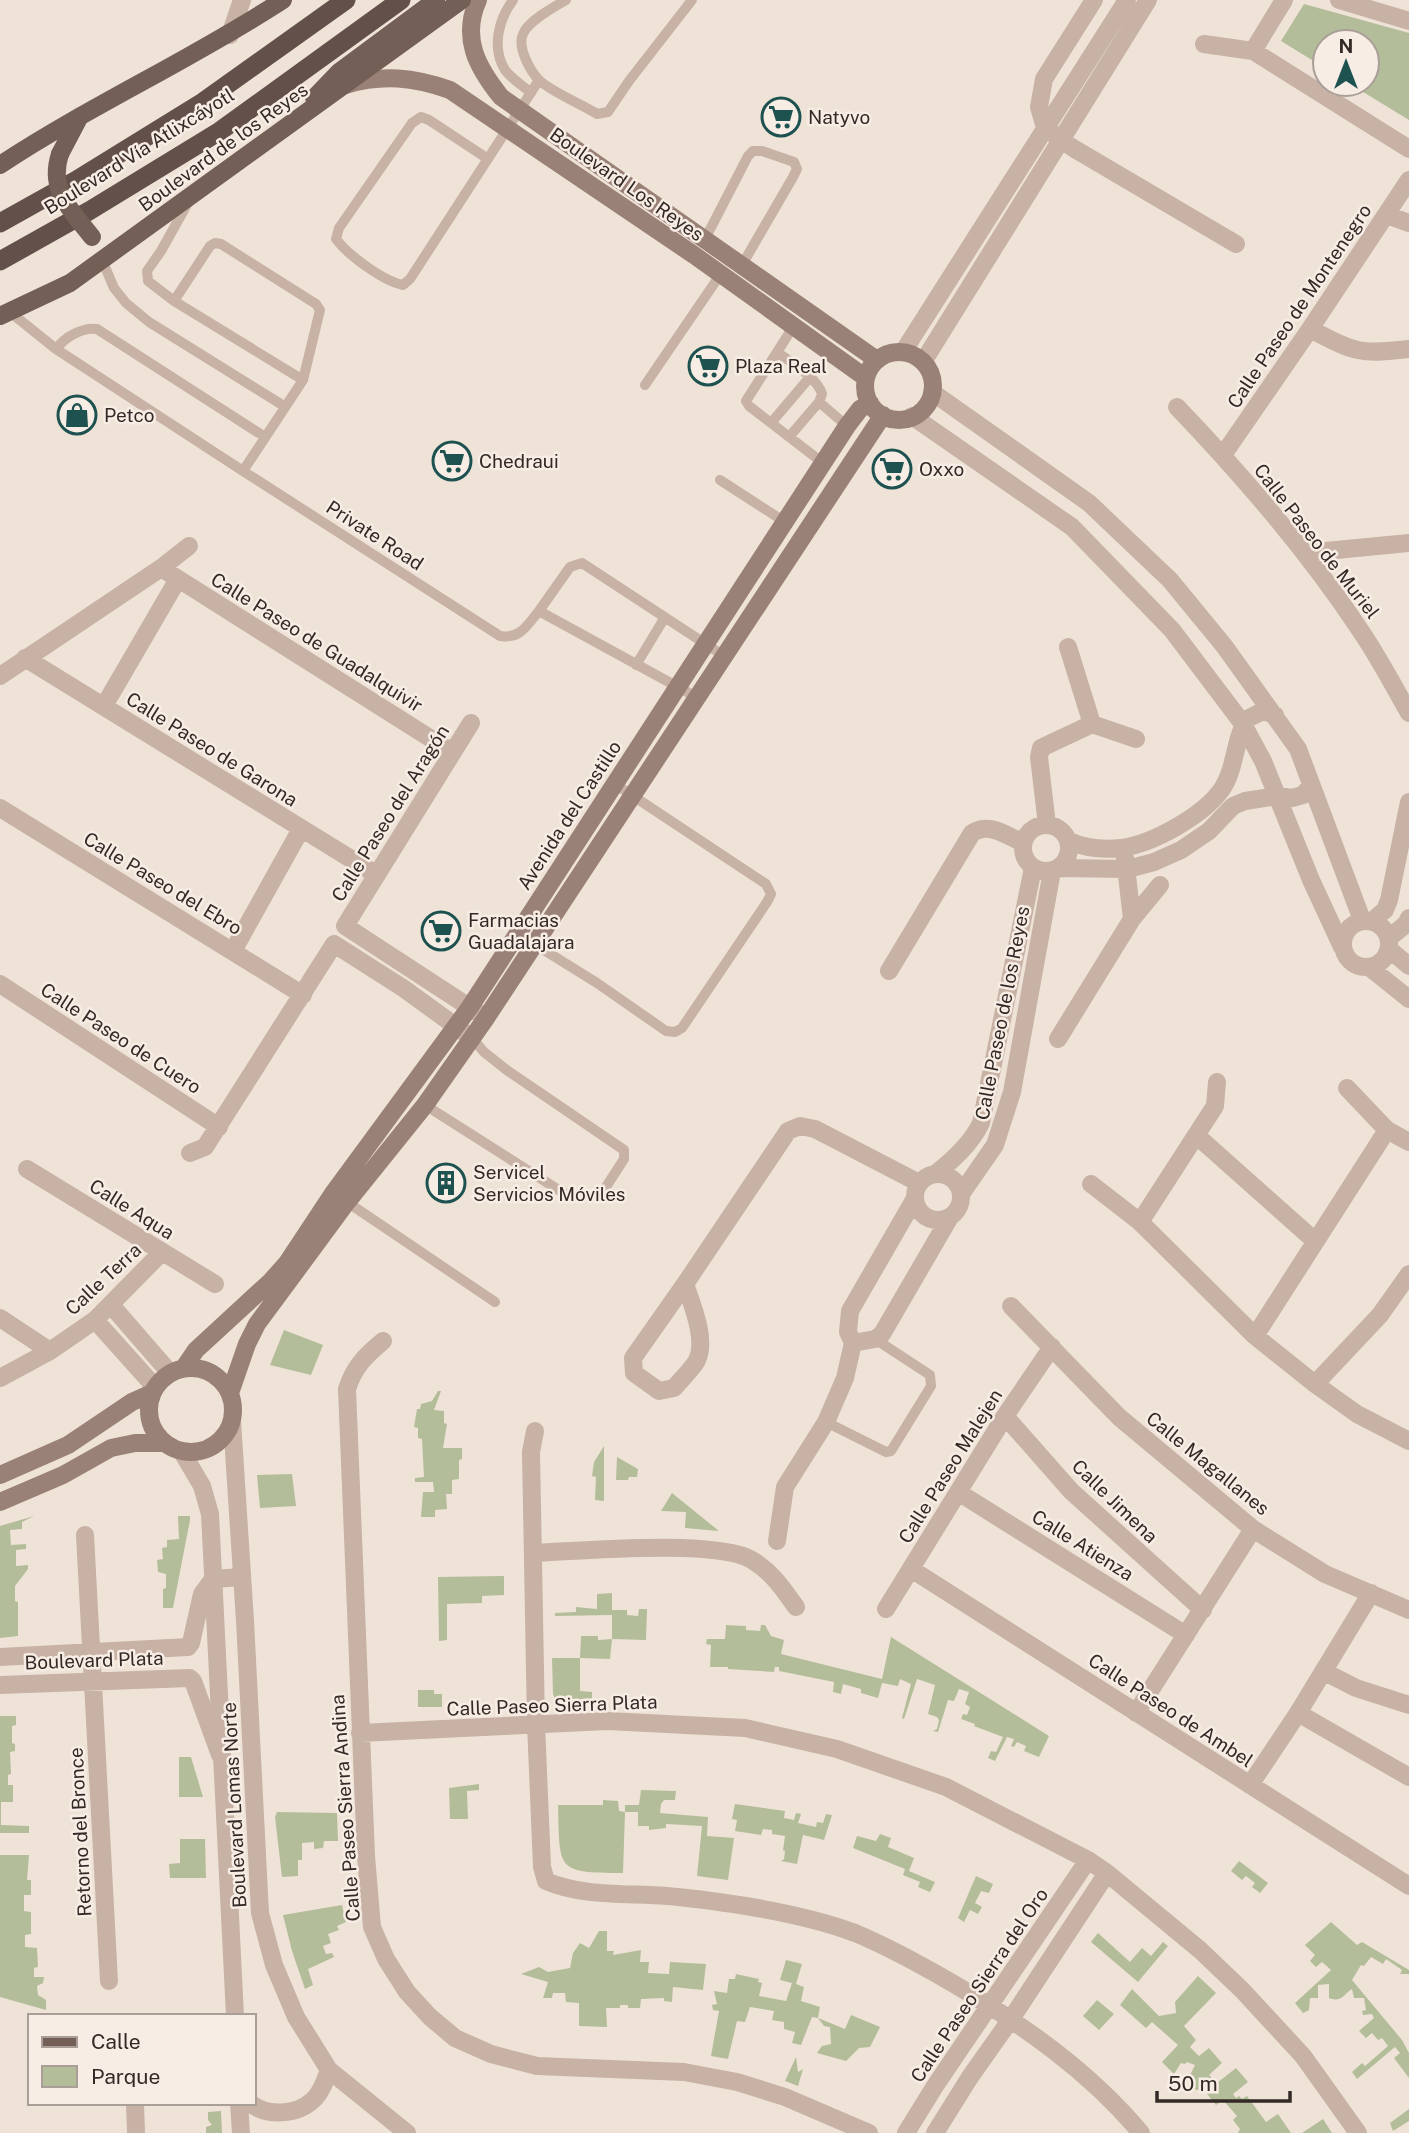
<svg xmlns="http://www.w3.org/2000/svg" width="1409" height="2133" font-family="'Public Sans',sans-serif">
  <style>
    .green { fill: #b4bd99 }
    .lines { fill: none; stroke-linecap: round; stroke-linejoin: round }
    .service { stroke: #c7b2a5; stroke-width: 10 }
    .minor { stroke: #c7b2a5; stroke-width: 18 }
    .tertiary { stroke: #c7b2a5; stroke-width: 18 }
    .secondary { stroke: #9a8177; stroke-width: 18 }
    .primary { stroke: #745f57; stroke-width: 18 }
    .trunk { stroke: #64504a; stroke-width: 19 }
    .primary-bridge { stroke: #745f57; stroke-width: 18 }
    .labels { text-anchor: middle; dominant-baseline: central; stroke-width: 5; stroke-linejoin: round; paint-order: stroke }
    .poi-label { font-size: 19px; fill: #332926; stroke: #f8ede4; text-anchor: start }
    .street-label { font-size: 19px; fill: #332926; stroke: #f8ede4 }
  </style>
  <rect width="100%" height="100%" fill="#efe3d8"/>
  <!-- green -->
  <path class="green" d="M1304,4L1409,33V120L1350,84H1367V42H1325V68L1281,41Z
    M284,1330L323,1345L311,1375L270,1365Z
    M438,1391H441L434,1410L444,1411V1423L447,1424L443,1448H462V1459L459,1460V1479L452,1480V1494H446L447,1509L435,1510V1517H421L423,1492H434L433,1482H415V1478L424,1477L422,1439L418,1438V1428L414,1427L417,1409H420L421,1404L432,1401Z
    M604,1446V1501L595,1500L596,1477L592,1476L594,1462Z
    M617,1457L638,1469L637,1477H629L628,1480H616Z
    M292,1474L296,1506L260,1508L257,1475Z
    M672,1493L719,1531L685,1528L686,1512L661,1511Z
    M34,1516L22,1522V1529L10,1530L11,1545L26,1544V1549L16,1550V1566L28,1565V1569L15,1586V1601L18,1602V1636L0,1638V1526Z
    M178,1516H190V1520L173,1608H163V1589L166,1588V1574L158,1572L157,1560L163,1559L162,1548L167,1547V1540L179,1539Z
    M504,1576V1595L482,1596V1603L447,1604V1640L439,1641L438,1577Z
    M612,1593V1610H627V1615L638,1616L639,1609H647L646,1640L612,1639L610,1659L580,1658V1691L592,1692V1699H555L553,1694L552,1658H580L581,1636H598V1640L612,1639V1615L555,1616V1613L576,1612V1607L597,1609V1594Z
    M726,1625L746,1626V1630L760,1631L761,1625H765L771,1636L784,1640L781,1654L882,1679L891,1637L1049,1736L1039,1757L1024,1751L1026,1746L1017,1742L1014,1747L1011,1746L1014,1739L1007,1737L995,1761L988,1758L991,1751L996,1752L1003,1737L974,1726L975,1724L961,1719L963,1714L967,1715L970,1707L965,1704L969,1692L959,1689L954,1701L948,1700L938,1732L933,1731L937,1729L939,1720L937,1717L928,1714L935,1685L917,1679L904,1719L902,1718L911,1684L900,1679L898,1686L882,1683L878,1698L861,1693V1689L843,1684L841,1694L833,1692L834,1682L779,1671V1667H775L774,1672L728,1669V1667H710L711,1645L706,1644L707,1639H725Z
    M418,1690H434V1694H442V1707H418Z
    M0,1716H16V1725L12,1726V1743L15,1744V1751L10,1752L11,1774L8,1775V1785H13V1802H1V1825L29,1826V1833H0Z
    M179,1757H191L203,1797H179Z
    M479,1784V1790L467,1791L468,1819H450L449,1788Z
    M641,1790L676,1791L675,1800H664L661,1804L660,1813L708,1817L707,1836L734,1838L728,1880L697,1876L702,1826L666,1824V1828L649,1830V1826H638V1812H625L623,1873C555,1873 560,1870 558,1805H603V1800L618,1801L619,1811L625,1812V1805H639Z
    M735,1804L785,1811L784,1818L794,1820L796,1813L801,1814L798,1823L816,1827L817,1822L823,1823L826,1814L832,1815L824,1840L803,1835L797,1864L781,1861L784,1859L785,1851L783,1850L785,1836L772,1834V1830L763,1829L761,1835L735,1831L737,1820L732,1819Z
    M277,1812L337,1813L338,1841H324L323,1848L314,1849V1842L302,1843V1860H298V1876L282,1877L275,1817Z
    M880,1834L891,1838L888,1847L914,1858L909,1871L935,1882L930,1892L918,1887L920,1882L903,1875L905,1869L853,1848L857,1836L876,1841Z
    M180,1839H205L206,1878H170L169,1864L180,1863Z
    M0,1855H29L27,1880H31V1895H24V1911L31,1912V1934L25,1935V1947L37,1948L38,1967L34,1968V1977H44L43,1983L37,1986L38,1995L46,2000V2010L0,1997Z
    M1239,1861L1268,1883L1260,1893L1252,1887L1255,1883L1246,1876L1242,1880L1231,1871Z
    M976,1876L993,1884L989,1893L981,1891L975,1903L982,1907L978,1914L970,1910L964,1922L958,1918Z
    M342,1905L346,1922L337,1926L339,1930L328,1934L331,1943L323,1946L326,1954L332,1953L334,1957L308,1969L313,1985L305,1989L292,1951L283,1915Z
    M1331,1922L1357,1945L1362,1942L1409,1970V1974H1400L1402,1970L1386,1959L1383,1964L1371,1957L1364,1966L1361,1965L1352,1980L1402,2040L1409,2053V2078L1394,2058L1400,2053L1395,2047L1357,2079L1352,2072L1362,2063L1365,2066L1388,2046L1382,2038L1378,2040L1372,2033L1366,2038L1359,2031L1374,2018L1372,2014L1363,2015L1362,2011L1366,2010L1364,1998H1354L1352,1989C1344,1994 1341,2003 1329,1998V1984L1318,1985V1998H1310L1309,2010L1303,2013L1295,2003L1331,1970L1322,1962L1316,1967L1310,1961L1315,1955L1305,1945Z
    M599,1931H607V1951H614L613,1955L641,1950L640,1962H649L648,1973L669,1974L670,1962L706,1964L703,1990L673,1987L672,2002L664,2001V1998L641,1999L640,2008H628V2005H620V2008H606L607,2027L579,2026V2003L566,2002L565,1993H553L552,1998H543L548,1982L521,1974L539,1967L548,1972L570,1968L573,1953L580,1943L589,1948Z
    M1098,1933L1130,1962L1142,1948L1151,1956L1163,1942L1168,1946L1138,1982L1091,1942Z
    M786,1960L802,1964L796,1984L804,1987L801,2001L820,2007L818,2018L845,2029L851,2015L880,2027L870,2047L859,2048L846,2061L817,2053L822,2046L831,2044L830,2027L824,2026L818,2018L812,2017L801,2045L792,2043L795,2032L784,2029V2022L772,2020L774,2011L750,2007L745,2022L737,2021L728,2059L711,2056L719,2011L713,2010L712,2005L717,2004L714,1991L727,1993L729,1979H735L736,1974L759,1979L758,1982L762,1983L759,1996L786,2001L792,1983L780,1980Z
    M1198,1976L1216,1993L1184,2026L1196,2040L1190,2047L1199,2056L1209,2048L1222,2063L1209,2075L1217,2083L1236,2068L1248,2082L1233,2094L1236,2098L1239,2096L1242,2099L1247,2096L1266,2122L1278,2114L1291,2133H1238L1240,2129L1233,2120L1237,2116L1223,2100L1216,2105L1204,2090H1196L1190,2084L1195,2080L1190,2075L1195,2065L1187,2062L1185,2064L1181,2063L1174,2074L1162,2062L1178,2045L1152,2022L1146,2028L1120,2005L1132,1989L1159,2016L1176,2013L1175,2002Z
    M1097,2000L1114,2014L1099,2030L1083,2016Z
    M796,2057L798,2072L803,2069L798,2086L785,2081Z
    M1409,2109V2121L1393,2131L1390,2123Z
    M221,2111L222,2133H206V2127L212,2125L208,2120V2112Z
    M1323,2119L1332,2133H1302Z"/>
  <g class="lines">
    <!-- service -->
    <path class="service" d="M513,0C499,19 491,47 505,70C511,78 523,86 531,93
      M566,0C554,7 528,21 523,34C517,47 530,71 539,80C550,91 583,105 597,114L608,112L629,81L692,0
      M488,159L429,120L421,117L412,123L339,228L336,239C348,255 383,281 403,285L410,279L539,80
      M189,201L161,251L147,271L148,281L174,301L303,380
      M703,243L748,156L753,151H762L794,162L797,169L793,177L742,265
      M102,260L114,288L126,303L149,322L284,406
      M174,301L210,246L215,243L221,244L316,304L320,310L303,380L243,471L500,636C521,639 527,625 539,611L698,698
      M10,312L56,349L243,471
      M793,327L746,401L749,406L823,463
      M56,349C65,337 82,327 97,329L265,437
      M777,352C791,363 817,377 822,394L819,402L789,437
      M645,385L720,275
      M819,402L847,426
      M771,423L810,377
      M720,480L785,522
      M539,611L570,567L582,563L724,656
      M636,665L665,617
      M531,942L597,983L666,1031L675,1032L682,1028L767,902L771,894L766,884L615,784
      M472,1038L484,1052L508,1071L624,1150V1159L604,1190
      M425,1105L565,1194
      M347,1202L495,1302
      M826,1422L886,1452L891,1451L931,1386L930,1375L875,1339"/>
    <!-- minor -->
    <path class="minor" d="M1094,0L1044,79L1039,107L1045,128L1073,148L1236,244
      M1339,0L1409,21
      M230,35L242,0
      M1204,44L1253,51L1409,149
      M1253,51L1284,0
      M1387,215L1409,223
      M1310,329C1354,352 1359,355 1409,349
      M903,352L1127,0
      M923,362L1148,0
      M932,392L1089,503L1170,580L1225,647L1298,749L1362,920
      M1177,407C1243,476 1307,550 1360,630C1378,656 1393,685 1409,713
      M912,416L1072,527L1172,630L1243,724L1263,761L1311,880L1342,947
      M1223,455L1310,329L1409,180
      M1305,553L1409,543
      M161,568L452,752
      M1068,647L1092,724
      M25,658L377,875
      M0,676L161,568L189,546
      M104,706L178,579
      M471,723L345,926L486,1018
      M0,808L303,995
      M1023 848a23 23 0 1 1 46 0a23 23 0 1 1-46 0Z
      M1047,825L1039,757L1041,748L1092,724L1136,739
      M1069,841C1085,848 1104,850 1121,848C1153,844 1204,815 1222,789C1236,768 1234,740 1247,719L1263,711L1275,715
      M1125,858L1132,919
      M1060,868L1128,869L1154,862L1181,850L1209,831L1233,806L1245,801L1278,796L1292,798L1303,795L1310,787
      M1343 944a23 23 0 1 1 46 0a23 23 0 1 1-46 0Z
      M1372,921L1385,910L1389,900L1409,802
      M1389,938L1406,924L1409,918
      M1389,949L1409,966
      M233,951L301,829
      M1369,967L1409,999
      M889,971L972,833C989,822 1006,835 1023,843
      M0,984L219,1127
      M1058,1039L1132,919L1160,885
      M1347,1088L1387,1130L1409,1142
      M1197,1136L1315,1241
      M190,1153L205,1147L334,944L403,988L472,1038
      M27,1169L215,1284
      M915 1197a23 23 0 1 1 46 0a23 23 0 1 1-46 0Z
      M935,1174C953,1160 971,1144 981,1123L1033,868
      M1091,1184L1140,1222L1255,1336L1315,1384L1357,1414L1409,1441
      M961,1194L995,1145L1012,1092L1052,871
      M1140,1222L1215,1106L1217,1082
      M685,1284C692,1304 708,1342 696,1362C690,1371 681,1380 674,1388L659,1391L634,1373L633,1358L685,1284L788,1131L800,1126L815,1129L919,1183
      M111,1305L170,1373
      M1011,1306L1119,1417L1253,1529L1325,1574L1409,1610
      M0,1318L50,1351
      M95,1320L155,1387
      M1255,1336L1387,1130
      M383,1341C365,1356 354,1367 347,1389L366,1856L372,1927L386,1959L407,1992L430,2017L455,2038L491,2054L537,2066L684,2072L737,2082L785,2097L869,2133
      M853,1343L875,1339L882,1334L950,1217
      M0,1378L50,1351L95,1320L162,1252
      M1315,1384L1380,1315L1409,1274
      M1005,1416L1071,1491L1203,1610
      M535,1431L531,1452L536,1724L542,1867L546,1881C583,1897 627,1893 667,1896C693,1898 720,1902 746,1906C782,1912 821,1920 855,1933C889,1947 923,1966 954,1984C1023,2025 1089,2071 1141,2133
      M958,1492L1186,1635
      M85,1535L109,1981
      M777,1541L785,1487L826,1422L845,1378L853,1343L848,1332L850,1311L914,1200
      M534,1553C580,1551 717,1539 752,1560C772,1572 783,1589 796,1607
      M911,1569L1409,1886
      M886,1609L1005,1416L1052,1347
      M0,1657L188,1647L191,1643L202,1594L213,1579L242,1577
      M1323,1671L1356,1688L1409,1705
      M0,1685L190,1678L193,1681L220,1755
      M1136,1713L1253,1529
      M1298,1713L1409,1777
      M360,1733L607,1721L745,1728L837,1749L946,1787L1088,1860L1107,1873L1200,1950L1242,1990L1303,2056L1358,2133
      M1250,1785L1298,1713L1371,1593
      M135,2103L136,2133
      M906,2133L935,2086L1088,1860
      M935,2133L970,2077L1011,2019L1107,1873"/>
    <!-- tertiary -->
    <path class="tertiary" d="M232,1421L245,1621L260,1913L274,1965L296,2017L329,2070L407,2133
      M182,1452L202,1486L210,1514L235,2016
      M239,2103L241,2133
      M250,2103C267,2117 297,2115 313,2100C322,2092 325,2080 329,2070"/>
    <!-- secondary -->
    <path class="secondary" d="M478,0C461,38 477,67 501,97L877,360
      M345,85C382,74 414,77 450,90L694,255L866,378
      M865 386a34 34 0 1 1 68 0a34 34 0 1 1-68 0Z
      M149 1410a42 42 0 1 1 84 0a42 42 0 1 1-84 0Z
      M183,1369L196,1350L271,1281L287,1263L334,1192L470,1007L847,426L860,409L870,403
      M230,1393L247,1344L257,1324L347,1202L425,1105L486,1018L883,415
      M0,1475L68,1445L132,1402L152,1393
      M0,1502L63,1475L111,1448L135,1443H164"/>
    <!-- primary -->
    <path class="primary" d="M314,98L339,72L436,0
      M60,154L80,116
      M0,165C91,105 191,60 283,0
      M0,316L70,283L462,0"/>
    <!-- trunk -->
    <path class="trunk" d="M0,223L75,181L203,102L346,0
      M0,261L89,211L220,131L401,0"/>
    <!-- primary-bridge -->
    <path class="primary-bridge" d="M60,154C48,190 71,210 92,237"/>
  </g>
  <!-- icons -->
  <defs>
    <symbol id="supermarket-ring" viewBox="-11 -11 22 22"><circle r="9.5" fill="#f8ede4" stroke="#1e5251" stroke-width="1.5"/><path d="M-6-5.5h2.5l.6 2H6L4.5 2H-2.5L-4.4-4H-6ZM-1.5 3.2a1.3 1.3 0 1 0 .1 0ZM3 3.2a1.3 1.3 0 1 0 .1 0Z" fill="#1e5251"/></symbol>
    <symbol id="shop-ring" viewBox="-11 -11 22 22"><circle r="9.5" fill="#f8ede4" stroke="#1e5251" stroke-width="1.5"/><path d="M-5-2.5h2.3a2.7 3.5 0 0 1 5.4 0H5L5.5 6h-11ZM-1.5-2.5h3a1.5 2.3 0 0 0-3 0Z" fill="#1e5251"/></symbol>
    <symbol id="building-ring" viewBox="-11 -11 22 22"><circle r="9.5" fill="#f8ede4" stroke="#1e5251" stroke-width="1.5"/><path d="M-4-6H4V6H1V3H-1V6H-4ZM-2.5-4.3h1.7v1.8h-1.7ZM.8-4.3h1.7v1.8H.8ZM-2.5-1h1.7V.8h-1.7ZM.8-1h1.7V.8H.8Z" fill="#1e5251"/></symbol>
  </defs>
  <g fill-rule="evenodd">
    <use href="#supermarket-ring" x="759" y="95" width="44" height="44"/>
    <use href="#supermarket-ring" x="686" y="344" width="44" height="44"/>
    <use href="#shop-ring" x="55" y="393" width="44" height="44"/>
    <use href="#supermarket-ring" x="430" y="439" width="44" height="44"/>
    <use href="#supermarket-ring" x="870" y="447" width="44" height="44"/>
    <use href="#supermarket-ring" x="419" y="909" width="44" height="44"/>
    <use href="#building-ring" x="424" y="1161" width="44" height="44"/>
  </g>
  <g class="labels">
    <!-- poi labels -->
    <g class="poi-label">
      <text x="808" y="117">Natyvo</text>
      <text x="735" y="366">Plaza Real</text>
      <text x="104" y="415">Petco</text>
      <text x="479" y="461">Chedraui</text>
      <text x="919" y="469">Oxxo</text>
      <text x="468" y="920">Farmacias<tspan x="468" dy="22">Guadalajara</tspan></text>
      <text x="473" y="1172">Servicel<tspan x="473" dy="22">Servicios Móviles</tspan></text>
    </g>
    <!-- street labels -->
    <g class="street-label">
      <text transform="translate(223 147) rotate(-36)">Boulevard de los Reyes</text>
      <text transform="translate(139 151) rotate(-32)">Boulevard Vía Atlixcáyotl</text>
      <text transform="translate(627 184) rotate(35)">Boulevard Los Reyes</text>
      <text transform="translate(1299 306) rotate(-56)">Calle Paseo de Montenegro</text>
      <text transform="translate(375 535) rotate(33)">Private Road</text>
      <text transform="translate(1317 541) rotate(52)">Calle Paseo de Muriel</text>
      <text transform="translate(317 642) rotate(32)">Calle Paseo de Guadalquivir</text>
      <text transform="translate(212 749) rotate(32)">Calle Paseo de Garona</text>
      <text transform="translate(390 813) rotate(-58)">Calle Paseo del Aragón</text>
      <text transform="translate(569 815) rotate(-57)">Avenida del Castillo</text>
      <text transform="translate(163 883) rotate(31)">Calle Paseo del Ebro</text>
      <text transform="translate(1002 1013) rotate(-79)">Calle Paseo de los Reyes</text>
      <text transform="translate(121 1038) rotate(33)">Calle Paseo de Cuero</text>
      <text transform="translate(132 1209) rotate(32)">Calle Aqua</text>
      <text transform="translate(103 1279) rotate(-43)">Calle Terra</text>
      <text transform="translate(1208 1463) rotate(39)">Calle Magallanes</text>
      <text transform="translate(950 1466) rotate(-58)">Calle Paseo Malejen</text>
      <text transform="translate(1115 1501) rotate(44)">Calle Jimena</text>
      <text transform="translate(1083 1545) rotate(32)">Calle Atienza</text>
      <text transform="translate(94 1660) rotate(-2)">Boulevard Plata</text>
      <text transform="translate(552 1705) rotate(-2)">Calle Paseo Sierra Plata</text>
      <text transform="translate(1171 1710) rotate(33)">Calle Paseo de Ambel</text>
      <text transform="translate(234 1805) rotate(-93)">Boulevard Lomas Norte</text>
      <text transform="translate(345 1808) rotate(-94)">Calle Paseo Sierra Andina</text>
      <text transform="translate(80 1832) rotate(-93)">Retorno del Bronce</text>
      <text transform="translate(979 1985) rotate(-56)">Calle Paseo Sierra del Oro</text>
    </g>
  </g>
  <!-- legend -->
  <rect x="28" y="2014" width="228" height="91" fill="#f8ede4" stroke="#a99f98" stroke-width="2"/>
  <rect x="42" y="2037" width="35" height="10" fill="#745f57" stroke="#a99f98" stroke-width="2"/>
  <text x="91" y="2049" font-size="21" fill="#332926">Calle</text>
  <rect x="42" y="2066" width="35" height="21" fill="#b4bd99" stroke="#a99f98" stroke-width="2"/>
  <text x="91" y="2084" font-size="21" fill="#332926">Parque</text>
  <!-- north arrow -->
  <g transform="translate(1346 63)"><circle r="33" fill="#f8ede4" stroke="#a99f98" stroke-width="2"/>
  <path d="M0-5L12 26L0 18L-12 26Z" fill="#1e5251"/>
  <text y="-10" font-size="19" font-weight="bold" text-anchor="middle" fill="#332926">N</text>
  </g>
  <!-- scale -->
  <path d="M1157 2091v10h133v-10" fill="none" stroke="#332926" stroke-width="3.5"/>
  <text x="1168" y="2091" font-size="21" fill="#332926" stroke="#f8ede4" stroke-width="5" paint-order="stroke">50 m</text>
</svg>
